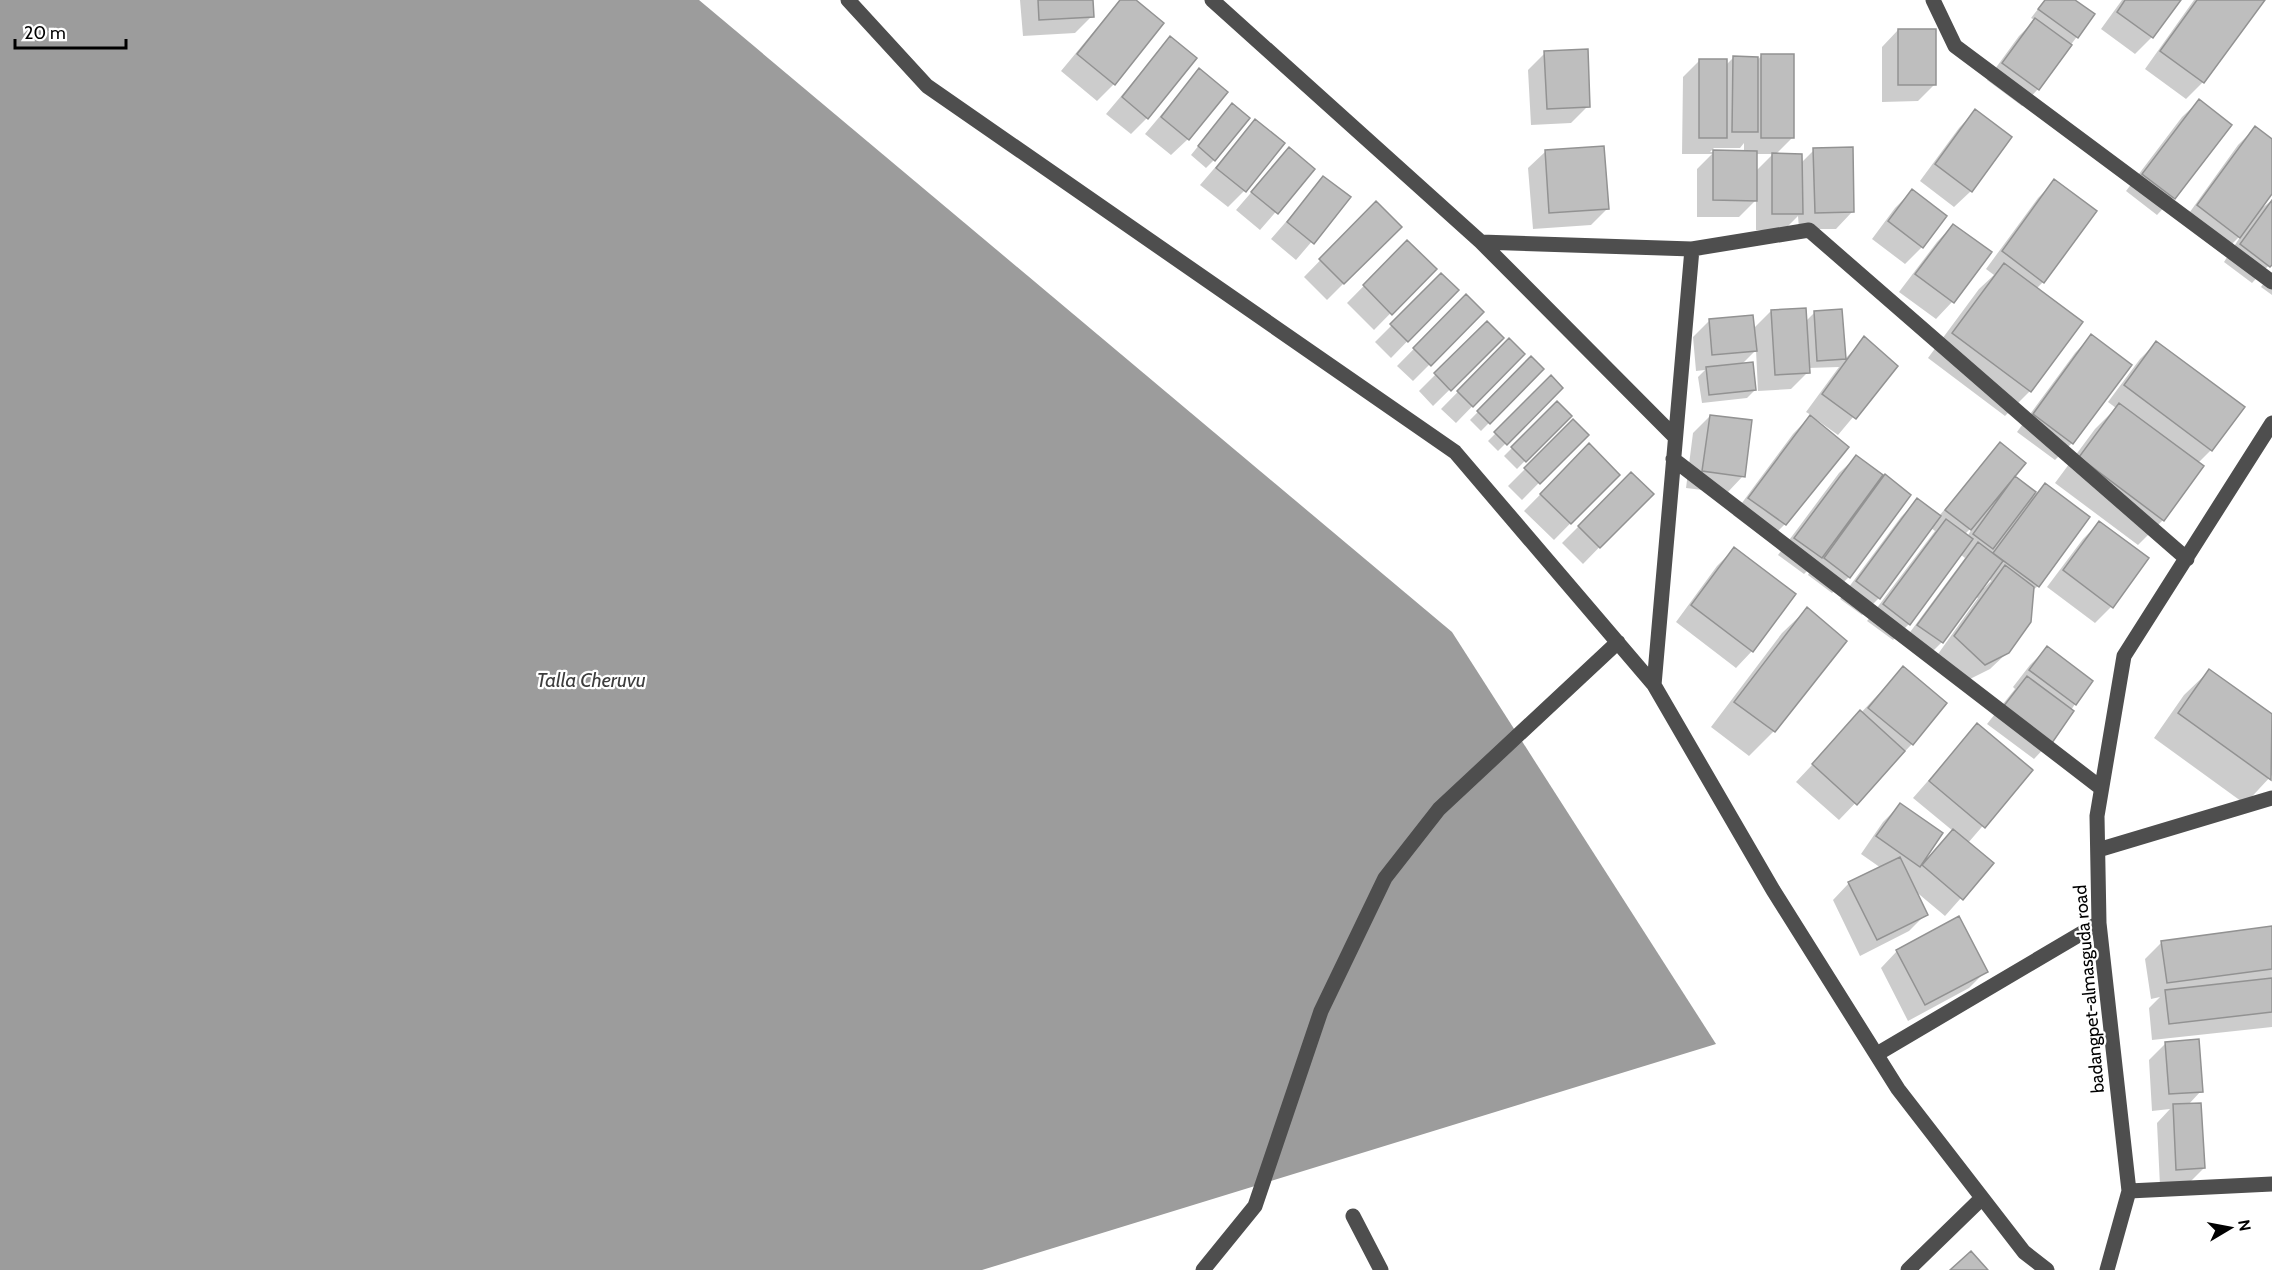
<svg xmlns="http://www.w3.org/2000/svg" width="2272" height="1270" font-family="Cabin,sans-serif">
  <style>
    .water { fill: #9c9c9c }
    .shadow { fill: #0003; fill-rule: evenodd }
    .building { fill: #bebebe; stroke: #929292; stroke-width: 1.5 }
    .lines { fill: none; stroke-linecap: round; stroke-linejoin: round }
    .minor { stroke: #4e4e4e; stroke-width: 15 }
    .labels { text-anchor: middle; dominant-baseline: central; stroke-width: 4.5; stroke-linejoin: round; paint-order: stroke }
    .street-label { font-size: 18px; fill: #000; stroke: #fff }
    .water-label { font-size: 20px; font-style: italic; fill: #3d3d3d; stroke: #fff }
  </style>
  <rect width="100%" height="100%" fill="#fff"/>
  <!-- water -->
  <path class="water" d="M0,0H699L1452,632L1716,1044L982,1270H0Z"/>
  <!-- shadow -->
  <path class="shadow" d="M1020,0H1091L1092,16L1075,33L1023,36Z
    M1120,0H1133L1162,23L1114,84L1097,101L1061,71Z
    M2045,0H2073L2093,15L2038,89L2022,106L1987,80L2019,36L2035,20L2031,18Z
    M2122,0H2179L2152,37L2135,54L2101,29Z
    M2194,0H2263L2203,82L2186,99L2145,69Z
    M1898,30L1935,84L1918,101L1882,102V47Z
    M1170,38L1147,118L1131,134L1106,114Z
    M1545,53L1588,106L1571,123L1531,125L1528,70Z
    M1761,56L1793,137L1775,155L1801,163L1814,150L1852,212L1836,229H1799L1798,216L1784,230H1756V200L1739,217H1697V169L1712,154H1682L1683,77L1700,60L1725,66L1733,58L1757,61ZM1744,143V152H1710L1714,148H1740ZM1756,154H1773L1756,171Z
    M1199,70L1188,139L1171,155L1145,134Z
    M2199,101L2230,125L2173,198L2157,215L2126,191L2182,117Z
    M1975,111L1971,191L1954,207L1920,181L1959,128Z
    M1225,113L1214,160L1206,168L1191,155Z
    M1255,121L1244,191L1228,207L1200,185Z
    M2255,128L2272,141V192L2256,213L2272,200V262L2252,283L2224,262L2242,234L2222,254L2182,223L2238,145Z
    M1289,149L1313,169L1260,230L1236,210Z
    M1545,152L1607,209L1591,225L1533,229L1528,168Z
    M1324,178L1349,198L1296,260L1271,239Z
    M2055,181L2043,282L2036,289L2030,391L2005,416L1928,358L1979,289L1994,275L1986,269L2038,198Z
    M1912,191L1922,247L1905,264L1872,239L1895,208Z
    M1376,203L1400,227L1327,300L1304,277Z
    M1953,225L1990,252L1952,302L1936,319L1899,292L1937,242Z
    M1407,242L1434,269L1374,330L1347,303Z
    M2272,272V295L2261,287Z
    M1442,275L1457,290L1391,358L1375,342Z
    M1466,296L1482,312L1413,381L1397,366Z
    M1841,310L1844,360L1865,338L1896,366L1838,435L1817,420L1816,422L1785,524L1768,541L1733,515L1793,434L1811,415L1806,412L1839,367L1808,368V372L1791,389L1758,391L1756,350L1741,365L1755,390L1747,398L1702,403L1698,377L1705,370L1696,371L1693,337L1710,320L1753,329L1771,311L1805,322L1815,312Z
    M1487,323L1502,338L1433,406L1419,391Z
    M2091,336L2130,365L2072,443L2055,460L2017,432L2075,353Z
    M1509,340L1523,354L1456,423L1441,409Z
    M2156,343L2211,450L2198,463L2202,466L2163,520L2138,545L2055,483L2095,429L2116,408L2108,402L2140,359Z
    M1531,358L1542,369L1481,431L1470,420Z
    M1551,378L1561,388L1498,451L1488,441Z
    M1557,403L1569,416L1517,469L1504,456Z
    M1710,416L1743,476L1727,493L1686,488L1693,433Z
    M1573,421L1586,435L1522,500L1508,486Z
    M2000,444L2013,476L2030,498L2046,485L2038,586L2032,591L2008,652L1990,669L1968,680L1938,654L1978,598L1976,597L1942,642L1925,659L1902,643L1965,558L1960,554L1909,624L1893,640L1867,621L1935,531L1931,528L1879,598L1862,615L1840,599L1901,517L1917,500L1939,516ZM1974,525L1967,537L1964,535ZM1989,578L1991,581L1984,588L1983,586Z
    M1589,445L1618,475L1554,540L1524,511Z
    M1856,457L1909,495L1849,577L1832,593L1808,575L1813,565L1804,574L1778,555L1839,473Z
    M1631,474L1651,494L1583,564L1562,543Z
    M2099,523L2111,607L2095,623L2047,587L2083,539Z
    M1734,549L1752,651L1736,668L1676,622L1717,566Z
    M1807,609L1774,731L1749,756L1711,727L1782,633Z
    M2047,648L2075,704L2050,742L2034,759L1987,724L2015,689L2013,687L2030,665Z
    M1903,668L1945,704L1912,744L1839,820L1796,782Z
    M2209,671L2272,716V775L2245,804L2154,738L2184,695Z
    M1977,725L2031,770L1968,843L1992,863L1945,916L1914,890L1926,914L1909,931L1860,956L1833,900L1849,883L1881,868L1861,854L1883,822L1900,805L1923,863L1953,831L1913,798Z
    M2272,927V1027L2152,1040L2149,1008L2160,997L2151,999L2145,959L2162,942Z
    M1897,951L1986,971L1969,988L1908,1021L1881,968Z
    M2166,1043L2201,1091L2188,1105L2204,1168L2187,1185L2160,1186L2157,1123L2170,1109L2152,1111L2149,1060Z"/>
  <!-- building -->
  <path class="building" d="M1038,0H1093L1094,17L1039,20Z
    M1120,0H1136L1164,23L1115,85L1077,54Z
    M2045,0H2075L2095,14L2078,38L2038,9Z
    M2125,0H2181L2153,38L2117,12Z
    M2197,0H2265L2204,83L2160,51Z
    M2035,18L2072,45L2039,90L2002,63Z
    M1898,29H1936V85H1898Z
    M1170,36L1197,58L1148,119L1122,97Z
    M1588,49L1590,107L1547,109L1544,51Z
    M1761,54H1794V138H1761Z
    M1733,56L1758,57V132H1732Z
    M1699,59H1727V138H1699Z
    M1199,68L1228,92L1189,140L1161,117Z
    M2199,99L2232,125L2175,199L2142,174Z
    M1232,103L1250,118L1215,161L1198,146Z
    M1975,109L2012,137L1972,192L1935,164Z
    M1255,119L1285,143L1246,192L1216,168Z
    M2255,126L2272,139V194L2240,238L2197,205Z
    M1604,146L1609,209L1549,213L1545,150Z
    M1289,147L1315,169L1278,214L1251,192Z
    M1853,147L1854,212L1815,213L1813,148Z
    M1713,150L1757,151V201L1713,200Z
    M1772,153L1802,154L1803,214H1772Z
    M1323,176L1351,197L1314,244L1287,222Z
    M2054,179L2097,211L2044,283L2002,251Z
    M1912,189L1947,216L1923,248L1888,221Z
    M2272,200V265L2270,267L2240,244Z
    M1376,201L1402,227L1344,284L1319,259Z
    M1953,224L1992,252L1954,303L1915,274Z
    M1407,240L1437,269L1392,315L1363,285Z
    M2004,263L2083,322L2031,392L1952,333Z
    M1441,273L1459,290L1408,342L1390,324Z
    M1466,294L1484,312L1431,366L1413,348Z
    M1806,308L1810,373L1775,375L1771,310Z
    M1842,309L1846,359L1817,361L1814,311Z
    M1753,315L1757,351L1712,355L1709,319Z
    M1487,321L1504,338L1451,391L1434,373Z
    M2091,334L2132,365L2073,444L2033,414Z
    M1864,336L1898,366L1856,419L1822,394Z
    M1509,338L1525,354L1473,407L1457,391Z
    M2156,341L2245,407L2212,451L2124,385Z
    M1531,356L1544,369L1490,424L1477,411Z
    M1753,362L1756,390L1709,395L1706,367Z
    M1551,375L1563,388L1507,445L1494,432Z
    M1557,401L1572,416L1526,462L1511,447Z
    M2119,403L2204,466L2164,521L2079,457Z
    M1710,415L1752,420L1745,477L1702,471Z
    M1810,415L1849,447L1786,525L1748,498Z
    M1573,419L1589,435L1540,484L1524,468Z
    M2000,442L2026,463L1971,530L1945,510Z
    M1589,443L1620,475L1571,524L1540,494Z
    M1856,455L1883,475L1822,558L1794,538Z
    M1631,472L1654,494L1600,548L1578,526Z
    M1885,474L1911,495L1850,578L1824,558Z
    M2015,476L2036,492L1993,549L1973,534Z
    M2045,483L2090,517L2039,587L1993,553Z
    M1917,498L1941,516L1880,599L1856,581Z
    M1946,519L1973,539L1910,625L1883,604Z
    M2099,521L2149,558L2113,608L2063,570Z
    M1978,542L2003,561L1943,643L1917,625Z
    M1734,547L1796,594L1753,652L1691,605Z
    M2005,565L2034,587L2031,622L2009,653L1985,665L1954,636Z
    M1807,607L1847,641L1775,732L1734,702Z
    M2047,646L2093,681L2076,705L2029,670Z
    M1903,666L1947,703L1913,745L1868,708Z
    M2209,669L2272,714L2271,780L2178,713Z
    M2027,676L2074,711L2052,743L2003,707Z
    M1860,710L1905,751L1857,805L1812,764Z
    M1977,723L2033,770L1985,828L1929,781Z
    M1900,803L1943,833L1920,867L1876,836Z
    M1953,829L1994,863L1963,900L1922,865Z
    M1900,857L1928,915L1877,940L1848,882Z
    M1959,916L1988,972L1925,1005L1896,950Z
    M2272,926V969L2167,983L2161,941Z
    M2272,978V1012L2169,1024L2165,990Z
    M2199,1039L2203,1092L2169,1094L2165,1042Z
    M2201,1103L2205,1168L2176,1170L2173,1104Z
    M1971,1251L1988,1270H1950Z"/>
  <g class="lines">
    <!-- minor -->
    <path class="minor" d="M848,0L927,86L1455,452L1654,685L1773,890L1898,1089L2024,1252L2047,1270
      M1212,0L1481,242L1675,437
      M1933,0L1955,46L2272,282
      M1481,242L1692,249
      M1673,459L2101,788
      M1654,685L1692,249L1809,230L2187,559
      M2098,850L2272,798
      M1877,1054L2099,923
      M2129,1191L2272,1184
      M1353,1216L1381,1270
      M1203,1270L1255,1206L1321,1011L1385,878L1439,809L1618,642
      M1908,1270L1982,1198
      M2107,1270L2129,1191L2099,923L2097,816L2124,656L2272,423"/>
  </g>
  <g class="labels">
    <!-- street labels -->
    <g class="street-label">
      <text transform="translate(2089 989) rotate(-95)">badangpet-almasguda road</text>
    </g>
    <!-- water labels -->
    <g class="water-label">
      <text x="591" y="680">Talla Cheruvu</text>
    </g>
  </g>
  <!-- north arrow -->
  <g transform="translate(2230 1228) rotate(80)" stroke="#ffffff" stroke-width="4.5" paint-order="stroke">
  <path d="M0-4.5L10 22L0 15L-10 22Z" fill="#000000"/>
  <text y="-9" font-size="16" font-weight="bold" text-anchor="middle" fill="#000000">N</text>
  </g>
  <!-- scale -->
  <path d="M15 39v9h111v-9" fill="none" stroke="#000000" stroke-width="3"/>
  <text x="24" y="39" font-size="18" fill="#000000" stroke="#ffffff" stroke-width="4.5" paint-order="stroke">20 m</text>
</svg>
